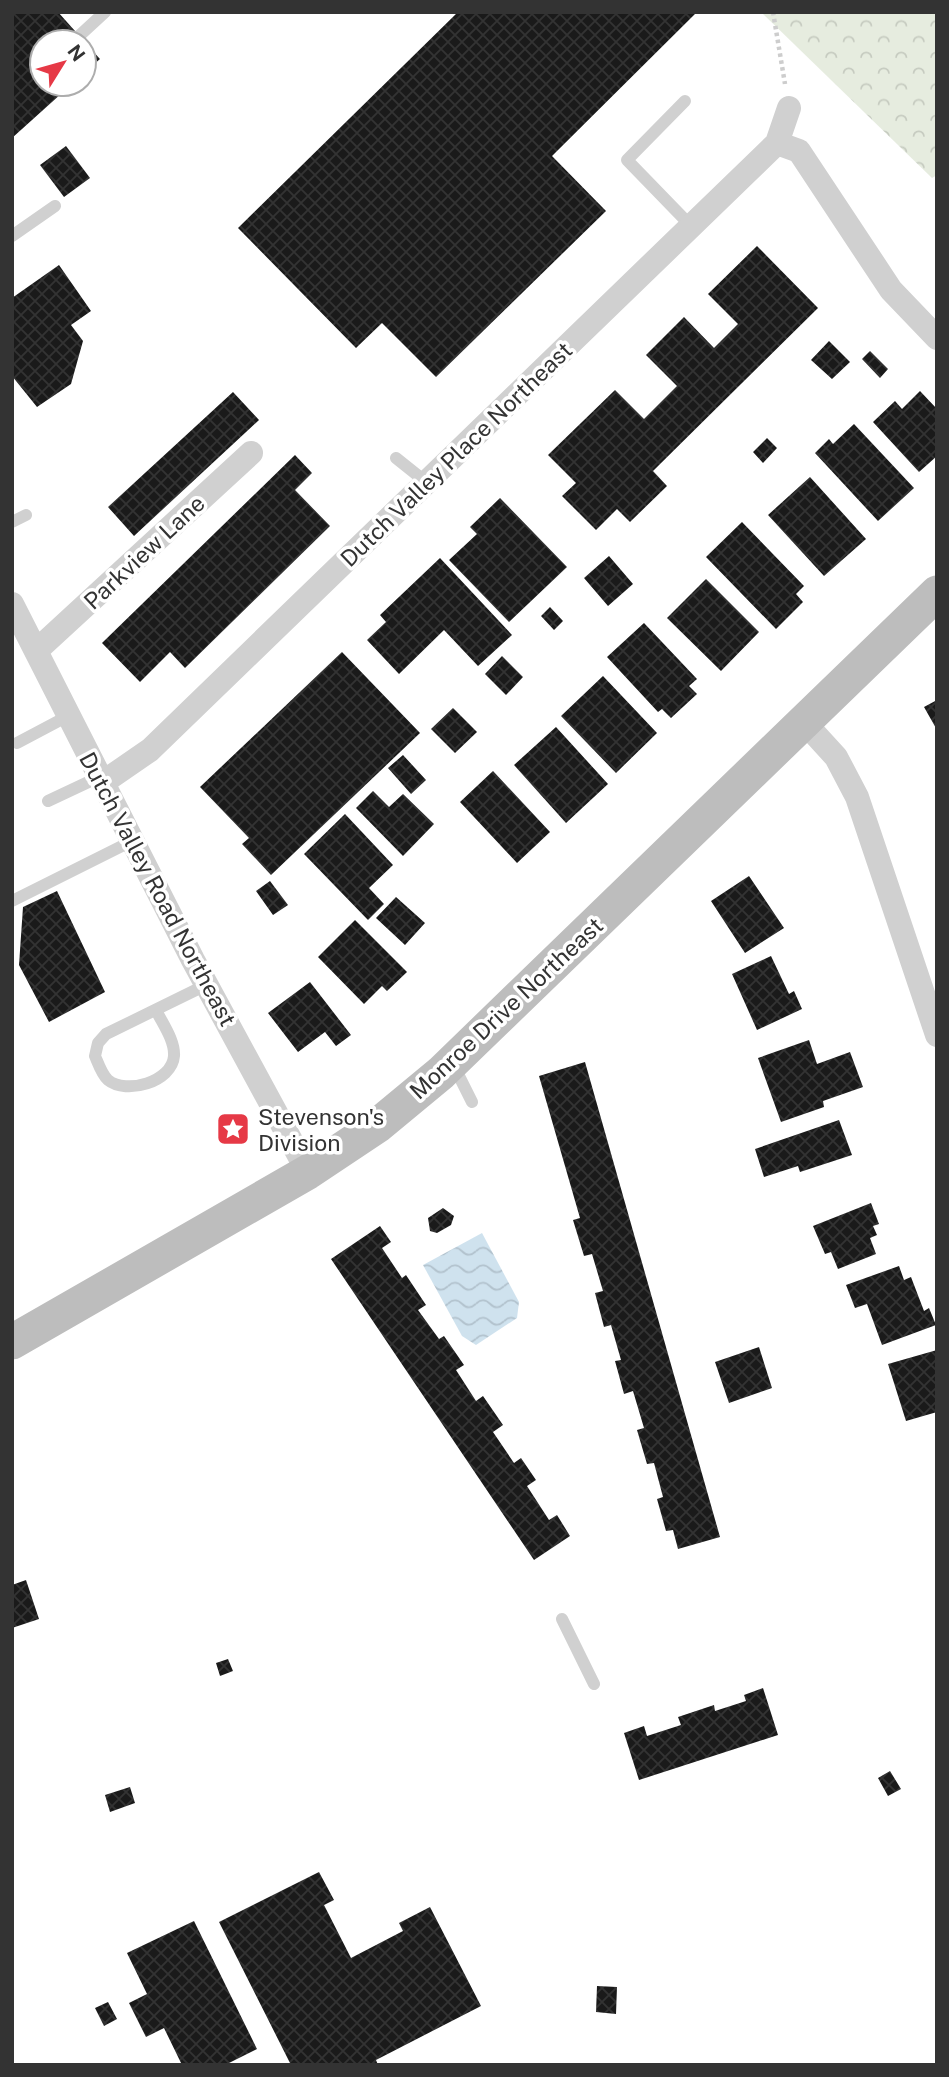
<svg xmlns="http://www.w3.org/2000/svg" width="949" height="2077" font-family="'Public Sans',sans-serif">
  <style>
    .forest { fill: url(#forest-crowns) }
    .water { fill: url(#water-waves) }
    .building { fill: url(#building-cross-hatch) }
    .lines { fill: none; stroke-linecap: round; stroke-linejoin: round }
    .path { stroke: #cdcdcd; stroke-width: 4.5; stroke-dasharray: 3.5 3.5; stroke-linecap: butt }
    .service { stroke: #d0d0d0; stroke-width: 12 }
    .minor { stroke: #d0d0d0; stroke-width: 24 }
    .secondary { stroke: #bdbdbd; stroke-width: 35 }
    .labels { text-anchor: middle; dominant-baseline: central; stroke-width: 7; stroke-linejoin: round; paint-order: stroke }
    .street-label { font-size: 23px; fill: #333; stroke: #fff }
    .poi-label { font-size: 23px; fill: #333; stroke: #fff; text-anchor: start }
  </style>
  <defs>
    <pattern id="forest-crowns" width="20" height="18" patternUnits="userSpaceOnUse" patternTransform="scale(1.75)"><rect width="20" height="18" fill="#e6ecdf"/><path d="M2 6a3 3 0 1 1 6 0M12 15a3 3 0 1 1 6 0" fill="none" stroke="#c6cbc0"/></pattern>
    <pattern id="water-waves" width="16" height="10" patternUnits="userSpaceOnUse" patternTransform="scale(1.75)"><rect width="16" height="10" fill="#cfe2ee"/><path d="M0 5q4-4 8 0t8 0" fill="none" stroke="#b2c2cd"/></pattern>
    <pattern id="building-cross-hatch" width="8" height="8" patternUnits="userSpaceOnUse" patternTransform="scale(1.75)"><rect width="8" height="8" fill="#1a1a1a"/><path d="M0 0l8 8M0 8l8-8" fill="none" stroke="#333"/></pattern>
  </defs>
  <rect width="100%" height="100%" fill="#fff"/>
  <!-- forest -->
  <path class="forest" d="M761,12H937V175L932,178Z"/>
  <!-- water -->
  <path class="water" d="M482,1233L519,1302L517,1318L476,1345L462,1336L423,1265Z"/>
  <!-- building -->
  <path class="building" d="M12,12H58L100,59L84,73V42H42V84H72L12,138Z
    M458,12H697L552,156L606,211L436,377L382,323L356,348L238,228Z
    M66,146L90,178L64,197L40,165Z
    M757,246L818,308L653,471L667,486L630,522L617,509L596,530L562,496L576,483L548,455L615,390L644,419L677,386L646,355L684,317L714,348L738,324L708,294Z
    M59,265L91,311L71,325L83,341L71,384L37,407L12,376V298Z
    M829,341L850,362L832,379L811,360Z
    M870,351L888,369L880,378L862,359Z
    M920,391L937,409V456L919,472L873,422L895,401L902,409Z
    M233,392L259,420L134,536L108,507Z
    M854,424L914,488L878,521L815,453L829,439L833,444Z
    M767,438L777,448L763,463L753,452Z
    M295,455L312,473L295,490L330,526L185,668L170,652L140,682L102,643Z
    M810,477L866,539L824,576L768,515Z
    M500,498L567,567L509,622L449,560L477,534L470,527Z
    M742,522L804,586L796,594L803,602L776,629L706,557Z
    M609,556L633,584L608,606L584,578Z
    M440,558L512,635L478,666L444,630L399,674L367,640L386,622L380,615Z
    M706,579L759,632L721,671L667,618Z
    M550,607L563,621L554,630L541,616Z
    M644,623L697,679L689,686L697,694L671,718L662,709L658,712L607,657Z
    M342,652L420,733L271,875L242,844L249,838L200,787Z
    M502,656L523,677L506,695L485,674Z
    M603,676L657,733L616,773L561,716Z
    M937,700V730L924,707Z
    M453,708L477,732L455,753L431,729Z
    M556,727L608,784L566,823L514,765Z
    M403,755L426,780L411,794L388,768Z
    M493,771L550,832L517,863L460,802Z
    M373,791L389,807L403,794L434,824L403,856L356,808Z
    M345,814L393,865L369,888L384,904L368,920L304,854Z
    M749,876L784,928L745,953L711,901Z
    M270,881L288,905L273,915L256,891Z
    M57,891L105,992L49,1022L19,965L23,907Z
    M396,897L425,923L405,945L376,918Z
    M355,920L407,972L387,991L382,986L364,1004L318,957Z
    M771,956L789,994L794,991L802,1009L757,1030L732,974Z
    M310,982L351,1035L336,1046L325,1032L298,1052L268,1013Z
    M809,1040L817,1064L850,1052L863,1087L823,1101L824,1107L781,1122L758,1058Z
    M585,1062L720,1537L678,1549L673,1530L666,1531L657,1499L663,1497L654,1463L647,1464L637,1430L644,1428L633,1391L624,1394L615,1361L621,1360L611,1325L604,1327L595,1293L603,1291L592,1254L584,1256L573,1220L580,1218L539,1076Z
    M839,1120L852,1155L800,1172L798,1166L764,1177L755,1149Z
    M871,1203L879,1224L873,1226L877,1235L870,1238L876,1254L838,1269L831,1252L825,1254L813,1226Z
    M443,1208L454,1216L451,1225L437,1233L430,1231L428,1218Z
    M380,1226L391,1242L382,1248L402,1278L406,1275L426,1305L418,1310L439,1339L444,1336L464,1365L456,1370L476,1401L483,1396L503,1425L493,1432L514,1463L521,1458L536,1480L527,1486L549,1520L557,1515L570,1536L534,1560L331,1259Z
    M899,1266L904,1280L911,1277L924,1311L929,1308L936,1325L882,1345L867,1304L855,1308L846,1285Z
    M759,1347L772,1388L729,1403L715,1362Z
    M937,1350V1412L906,1421L888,1364Z
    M26,1580L39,1619L12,1628V1585Z
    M228,1659L233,1671L220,1676L216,1663Z
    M763,1688L778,1735L639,1780L624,1733L644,1726L647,1736L681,1725L678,1717L714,1705L715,1711L746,1701L744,1695Z
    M890,1771L901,1789L888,1796L878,1778Z
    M130,1787L135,1803L110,1812L105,1795Z
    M319,1872L334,1900L324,1905L351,1958L403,1931L399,1923L430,1907L481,2006L376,2060L378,2065H291L219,1922Z
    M194,1921L257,2049L225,2065H182L164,2028L146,2037L129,2003L147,1994L127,1953Z
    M597,1986L617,1987L616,2014L596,2012Z
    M108,2002L117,2019L104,2026L95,2008Z"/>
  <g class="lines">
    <!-- path -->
    <path class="path" d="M773,12L785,84"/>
    <!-- service -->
    <path class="service" d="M79,36L105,12
      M685,101L627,160L691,226
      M12,236L55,206
      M396,458L426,482
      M12,522L26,515
      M17,743L68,716
      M48,801L99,777
      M12,901L132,841
      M156,1010C162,1023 175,1040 174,1056C172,1082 126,1095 108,1080C102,1075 98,1063 95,1056L98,1043L106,1034L206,985
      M454,1066L472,1102
      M562,1619L594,1684"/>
    <!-- minor -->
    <path class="minor" d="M777,143L799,151L891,290L937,338
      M12,604L193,960L308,1172
      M36,651L251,453
      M804,722L836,757L857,797L937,1035
      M102,783L150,750L777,143L789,108"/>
    <!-- secondary -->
    <path class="secondary" d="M12,1342L308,1172L377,1126L441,1073L937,593"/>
  </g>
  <!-- icons -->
  <defs>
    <symbol id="sight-square" viewBox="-11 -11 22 22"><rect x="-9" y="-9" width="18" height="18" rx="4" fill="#e63946" stroke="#fff"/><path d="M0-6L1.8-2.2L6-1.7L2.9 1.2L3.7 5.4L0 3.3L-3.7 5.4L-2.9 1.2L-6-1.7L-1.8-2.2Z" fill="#fff"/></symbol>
  </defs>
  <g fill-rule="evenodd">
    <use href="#sight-square" x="214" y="1110" width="38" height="38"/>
  </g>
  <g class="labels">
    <!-- street labels -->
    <g class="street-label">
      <text transform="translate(456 454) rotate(-44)">Dutch Valley Place Northeast</text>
      <text transform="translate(144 552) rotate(-43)">Parkview Lane</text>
      <text transform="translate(158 889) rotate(62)">Dutch Valley Road Northeast</text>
      <text transform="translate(506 1008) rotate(-43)">Monroe Drive Northeast</text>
    </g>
    <!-- poi labels -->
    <g class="poi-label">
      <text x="258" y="1116">Stevenson's<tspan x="258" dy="26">Division</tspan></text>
    </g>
  </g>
  <!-- border -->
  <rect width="949" height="2077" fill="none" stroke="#333333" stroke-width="28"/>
  <!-- north arrow -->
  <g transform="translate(63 63) rotate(53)"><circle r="33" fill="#ffffff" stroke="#adadad" stroke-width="2"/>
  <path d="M0-5L12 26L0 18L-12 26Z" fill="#e63946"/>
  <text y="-10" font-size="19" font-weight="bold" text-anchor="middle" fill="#333333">N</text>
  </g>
</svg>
